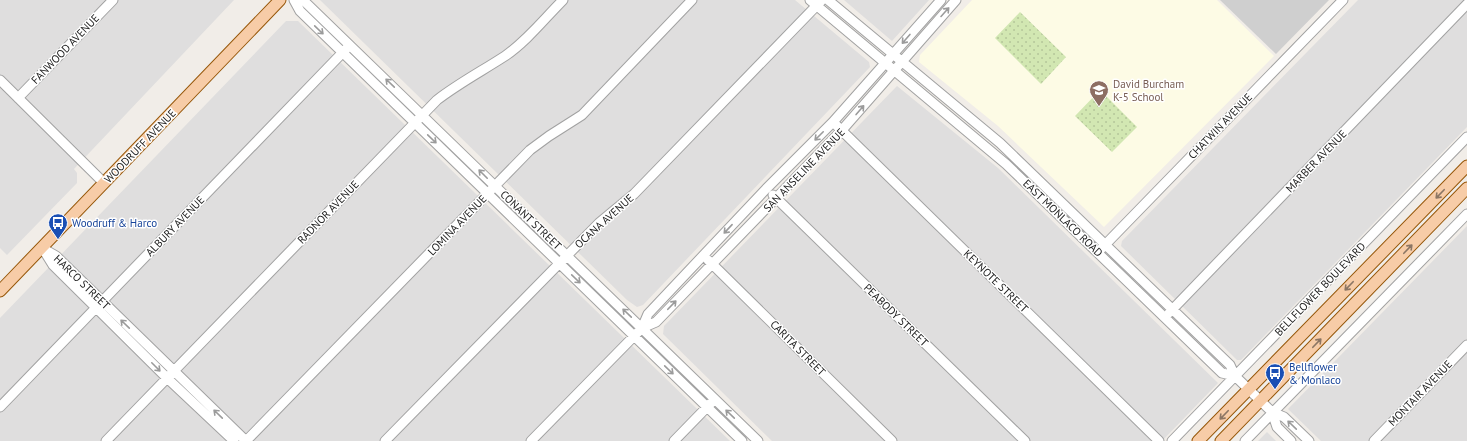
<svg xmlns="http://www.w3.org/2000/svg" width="1467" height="441" font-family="'PT Sans',sans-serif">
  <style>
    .residential { fill: #dfdede }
    .education { fill: #fdfbe5 }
    .religious { fill: #cfcfcf }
    .grass { fill: url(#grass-dots) }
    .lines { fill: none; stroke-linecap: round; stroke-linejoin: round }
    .minor-casing { stroke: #a2a2a2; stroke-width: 11 }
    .major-casing { stroke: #965709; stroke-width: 13 }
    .minor { stroke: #fff; stroke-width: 9 }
    .major { stroke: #f7cca7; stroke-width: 11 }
    .oneway { stroke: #9b9b9b }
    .oneway2 { stroke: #8c7664 }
    .labels { text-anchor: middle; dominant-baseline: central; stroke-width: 3; stroke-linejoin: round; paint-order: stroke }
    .street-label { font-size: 11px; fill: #212121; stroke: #fff }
    .education-label { font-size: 11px; fill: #785e54; stroke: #fff; text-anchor: start }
    .transit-label { font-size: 11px; fill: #164399; stroke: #fff; text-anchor: start }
  </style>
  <defs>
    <pattern id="grass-dots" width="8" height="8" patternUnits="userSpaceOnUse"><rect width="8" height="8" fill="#d2e7b2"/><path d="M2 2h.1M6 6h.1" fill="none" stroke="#b4c699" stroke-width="1.8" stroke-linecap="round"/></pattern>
  </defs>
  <rect width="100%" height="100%" fill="#f1ede8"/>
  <!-- residential -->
  <path class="residential" d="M0,0H234L74,169L77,173V183L7,255L0,248Z
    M320,0H795L869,62L870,67L643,305L637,307L627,300Z
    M844,0H929L892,41Z
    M1358,0H1467V127L1241,360H1237L1121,246L1122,241Z
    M286,21H298L730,441H0V318Z
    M897,86L998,168L1218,383L1162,441H772L663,334L664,326Z
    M1467,226V441H1321L1288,409Z
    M1267,432L1276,441H1258Z"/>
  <!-- education -->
  <path class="education" d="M972,0H1217L1274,56L1104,227L998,126L919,62L920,55Z"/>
  <!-- religious -->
  <path class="religious" d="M1220,0H1329L1276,54Z"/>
  <!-- grass -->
  <path class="grass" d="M1020,12L1066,57L1041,84L995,38Z
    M1100,90L1137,127L1112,152L1075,116Z"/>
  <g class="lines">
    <defs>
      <path id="minor" d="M294,0L300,11L742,441
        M303,0L758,441
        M810,0L1006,164L1222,373L1235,376
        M828,0L1000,143L1230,365L1235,376L1272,412L1284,417L1309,441
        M0,80L104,183
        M18,98L113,0
        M833,122L1159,441
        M773,195L1025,441
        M42,248L56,256L246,441
        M43,249L53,265L167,378L234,441
        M1101,249L1343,0
        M708,260L892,441
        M1169,313L1467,4
        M642,328L648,314L766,189L833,122L941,0
        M0,407L347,48
        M1272,412L1277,427L1291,441
        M106,441L437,100C459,83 482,71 505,56C527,41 544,19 563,0
        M246,441L530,150L549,136L582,115L692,0
        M385,441L599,223L634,194L822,0
        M531,441L642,328L656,322L842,130L956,0
        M674,441L711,403
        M1172,441L1467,137
        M1245,441L1467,214
        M1374,441L1467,345"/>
      <path id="major" d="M0,291L280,0
        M1198,441L1467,166
        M1221,441L1467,188"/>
    </defs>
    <!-- minor casing -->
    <use href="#minor" class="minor-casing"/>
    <!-- major casing -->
    <use href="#major" class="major-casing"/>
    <!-- minor -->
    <use href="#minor" class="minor"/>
    <!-- major -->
    <use href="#major" class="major"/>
  </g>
  <!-- one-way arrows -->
  <defs><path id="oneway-shaft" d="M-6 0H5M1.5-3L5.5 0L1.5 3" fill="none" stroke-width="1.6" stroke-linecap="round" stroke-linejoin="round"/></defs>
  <g class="oneway">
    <use href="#oneway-shaft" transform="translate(945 12) rotate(-48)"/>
    <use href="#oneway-shaft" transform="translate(319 30) rotate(44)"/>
    <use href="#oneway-shaft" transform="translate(906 39) rotate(131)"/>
    <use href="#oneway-shaft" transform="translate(390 83) rotate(-136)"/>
    <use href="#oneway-shaft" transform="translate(860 110) rotate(-49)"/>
    <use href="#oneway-shaft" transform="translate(819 136) rotate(135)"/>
    <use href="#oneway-shaft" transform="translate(432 139) rotate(44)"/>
    <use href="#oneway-shaft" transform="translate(483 174) rotate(-135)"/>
    <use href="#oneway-shaft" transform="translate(728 229) rotate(133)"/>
    <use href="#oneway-shaft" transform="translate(576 279) rotate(44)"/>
    <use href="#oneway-shaft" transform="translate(672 305) rotate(-46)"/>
    <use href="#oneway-shaft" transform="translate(627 313) rotate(-136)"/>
    <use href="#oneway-shaft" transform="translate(125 324) rotate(-136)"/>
    <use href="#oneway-shaft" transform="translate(156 367) rotate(45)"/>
    <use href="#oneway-shaft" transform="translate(669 370) rotate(44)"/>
    <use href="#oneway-shaft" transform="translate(218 414) rotate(-136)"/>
    <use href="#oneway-shaft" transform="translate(730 414) rotate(-136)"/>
    <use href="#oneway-shaft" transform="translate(1292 425) rotate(-136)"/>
  </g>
  <g class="oneway2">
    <use href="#oneway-shaft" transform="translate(1440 194) rotate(134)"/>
    <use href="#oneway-shaft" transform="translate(1408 249) rotate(-46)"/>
    <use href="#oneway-shaft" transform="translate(1349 286) rotate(134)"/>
    <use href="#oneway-shaft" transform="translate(1317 343) rotate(-46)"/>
    <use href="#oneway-shaft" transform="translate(1224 415) rotate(134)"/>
  </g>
  <!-- icons -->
  <defs>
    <symbol id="school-pin" viewBox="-11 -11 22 30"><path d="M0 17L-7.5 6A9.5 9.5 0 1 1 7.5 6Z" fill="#8d6e63" stroke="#fff"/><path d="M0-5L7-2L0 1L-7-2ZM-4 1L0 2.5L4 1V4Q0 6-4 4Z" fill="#fff"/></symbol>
    <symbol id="bus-pin" viewBox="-11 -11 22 30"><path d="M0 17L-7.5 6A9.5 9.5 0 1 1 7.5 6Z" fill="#1a4fb4" stroke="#fff"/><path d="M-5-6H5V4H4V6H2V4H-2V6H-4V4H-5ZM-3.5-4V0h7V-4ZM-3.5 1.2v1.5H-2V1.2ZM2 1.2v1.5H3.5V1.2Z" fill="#fff"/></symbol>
  </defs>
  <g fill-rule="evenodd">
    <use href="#school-pin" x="1088" y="79" width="22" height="30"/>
    <use href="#bus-pin" x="47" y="212" width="22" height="30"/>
    <use href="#bus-pin" x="1264" y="362" width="22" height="30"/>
  </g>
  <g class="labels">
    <!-- street labels -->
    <g class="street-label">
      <text transform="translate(65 49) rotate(-46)">FANWOOD AVENUE</text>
      <text transform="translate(1220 126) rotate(-46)">CHATWIN AVENUE</text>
      <text transform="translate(140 146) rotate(-46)">WOODRUFF AVENUE</text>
      <text transform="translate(1316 161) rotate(-46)">MARBER AVENUE</text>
      <text transform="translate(804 170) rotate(-46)">SAN ANSELINE AVENUE</text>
      <text transform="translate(328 212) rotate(-46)">RADNOR AVENUE</text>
      <text transform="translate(1063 218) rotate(44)">EAST MONLACO ROAD</text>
      <text transform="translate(531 220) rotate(44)">CONANT STREET</text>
      <text transform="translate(604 221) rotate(-42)">OCANA AVENUE</text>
      <text transform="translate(457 225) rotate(-46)">LOMINA AVENUE</text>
      <text transform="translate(175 226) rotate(-46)">ALBURY AVENUE</text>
      <text transform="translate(996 281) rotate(44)">KEYNOTE STREET</text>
      <text transform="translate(82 282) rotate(44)">HARCO STREET</text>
      <text transform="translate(1320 289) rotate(-46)">BELLFLOWER BOULEVARD</text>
      <text transform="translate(896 315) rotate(44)">PEABODY STREET</text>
      <text transform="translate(798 348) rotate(45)">CARITA STREET</text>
      <text transform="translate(1420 393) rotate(-46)">MONTAIR AVENUE</text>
    </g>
    <!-- education labels -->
    <g class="education-label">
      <text x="1113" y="84">David Burcham<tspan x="1113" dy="13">K-5 School</tspan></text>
    </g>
    <!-- transit labels -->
    <g class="transit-label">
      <text x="72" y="223">Woodruff &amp; Harco</text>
      <text x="1289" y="367">Bellflower<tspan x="1289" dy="13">&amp; Monlaco</tspan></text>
    </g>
  </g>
</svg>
